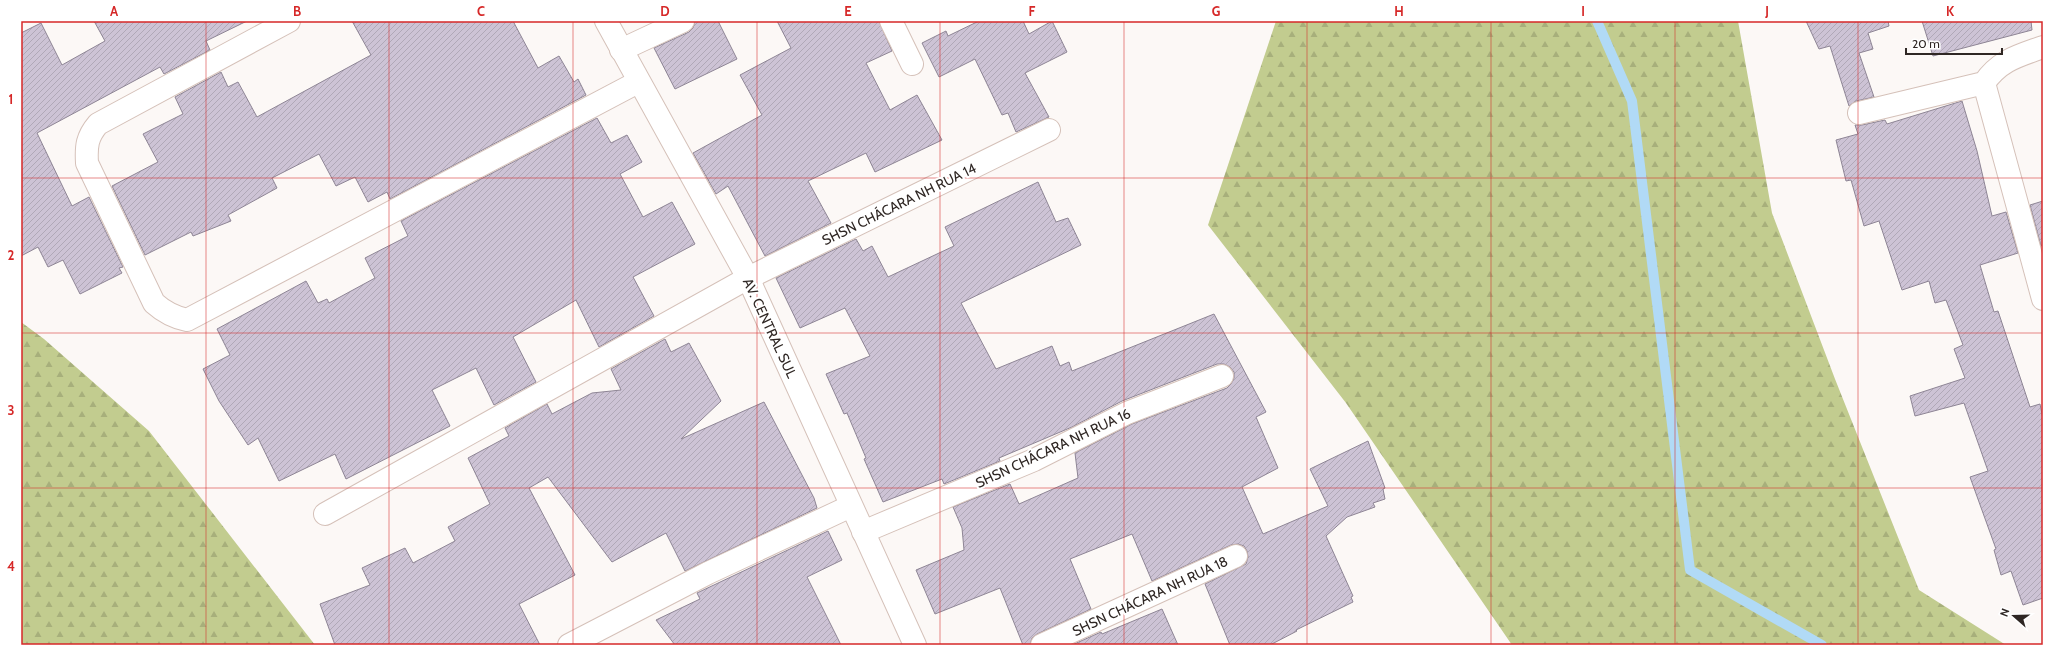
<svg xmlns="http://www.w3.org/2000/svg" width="2064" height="666" font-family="Cabin,sans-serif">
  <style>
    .forest { fill: url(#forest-firs) }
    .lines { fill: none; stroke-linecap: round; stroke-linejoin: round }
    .stream { stroke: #b1daf6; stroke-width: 10 }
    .building { fill: url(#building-hatch); stroke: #8e8595 }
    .minor-casing { stroke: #d5c1b9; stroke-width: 24 }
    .tertiary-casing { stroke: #d5c1b9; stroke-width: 24 }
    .minor { stroke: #fff; stroke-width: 22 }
    .tertiary { stroke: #fff; stroke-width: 22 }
    .grid { fill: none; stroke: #d62828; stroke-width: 1; stroke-opacity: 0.55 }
    .labels { text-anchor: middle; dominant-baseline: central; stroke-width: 4; stroke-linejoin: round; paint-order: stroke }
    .street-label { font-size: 14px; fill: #2f2724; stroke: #fff }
    .neatline { fill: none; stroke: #d62828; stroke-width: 1.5 }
    .grid-label { font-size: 13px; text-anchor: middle; font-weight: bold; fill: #d62828 }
  </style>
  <defs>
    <pattern id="forest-firs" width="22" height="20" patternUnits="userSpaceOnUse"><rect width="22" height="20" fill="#c2cc8f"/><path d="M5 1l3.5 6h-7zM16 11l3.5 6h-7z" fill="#a7af7b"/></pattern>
    <pattern id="building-hatch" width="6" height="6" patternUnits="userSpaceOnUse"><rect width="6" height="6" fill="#cdc3d5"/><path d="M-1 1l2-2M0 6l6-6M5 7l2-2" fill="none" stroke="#b0a8b7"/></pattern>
  </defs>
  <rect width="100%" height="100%" fill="#fcf8f6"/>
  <!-- forest -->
  <path class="forest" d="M1276,21H1738L1772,213L1835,379L1919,590L2006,645H1512L1346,403L1208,225Z
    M21,322L44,339L149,431L315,645H21Z"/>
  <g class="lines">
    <!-- stream -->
    <path class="stream" d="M1597,21L1632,101L1690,570L1822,645"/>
  </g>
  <!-- building -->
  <path class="building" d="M94,21H247L206,41L210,50L164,74L160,67L37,133L72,206L89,197L123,267L119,268L122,273L80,294L63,260L48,267L38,247L21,256V33L41,23L62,65L105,41Z
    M352,21H513L538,68L559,56L574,82L578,79L586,95L390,199L387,192L368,202L355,177L336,186L319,154L272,178L277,188L228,215L231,221L193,236L191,232L145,255L112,186L158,162L143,134L183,114L175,97L221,72L228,87L238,82L257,117L371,55Z
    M695,21H718L737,59L675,89L654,48L689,32L693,28Z
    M777,21H879L892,51L866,63L890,110L917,95L942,140L875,172L866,153L808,181L831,223L765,256L728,186L716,194L693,153L762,115L740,75L791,48Z
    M979,21H1023L1029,34L1052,21L1067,52L1025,73L1049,117L1016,132L1008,113L1002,115L975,59L939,77L922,43L946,31L948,36Z
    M1806,21H1888L1889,26L1868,33L1873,49L1859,53L1874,97L1856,101L1849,106L1830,46L1819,49Z
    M1922,21H2031L2032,30L1933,56Z
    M1962,101L1977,151L1992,216L2006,212L2018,253L1980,265L1994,312L1998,311L2030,407L2040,404L2043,419V598L2023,605L2011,571L2001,575L1994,550L1996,549L1970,477L1988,471L1964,403L1915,416L1910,396L1965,378L1954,349L1963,345L1946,300L1935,303L1929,281L1902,290L1879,221L1864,226L1851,180L1846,181L1836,140L1858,134L1855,125H1862L1885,120L1887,124Z
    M597,118L611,143L627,135L642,162L620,174L643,217L672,202L695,244L633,277L654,316L599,347L576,300L513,337L536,382L494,405L476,368L432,390L450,426L346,479L335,454L279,481L258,438L248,445L219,401L203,369L230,355L217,329L306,281L318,303L327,299L329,303L375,278L365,258L408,236L401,221Z
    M1038,182L1056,222L1068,218L1081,245L961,303L996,369L1052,346L1060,366L1069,362L1072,371L1214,314L1266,412L1256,417L1278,468L1242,487L1263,534L1328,506L1310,469L1368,441L1385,488L1383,489L1385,499L1373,503L1375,507L1347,517L1326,536L1353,596L1351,597L1353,602L1296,630L1297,631L1270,645H1230L1205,584L1246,564L1248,557L1247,551L1244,546L1238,544L1231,545L1152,581L1132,534L1070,559L1091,609L1037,634L1032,638L1030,645H1023L1000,588L935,614L916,570L964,550L962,528L953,507L1010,484L1019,504L1078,478L1075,453L1132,424L1227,388L1231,384L1234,378V372L1230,367L1224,364H1217L1122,401L1072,427L999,458L1000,461L944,484L942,479L883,502L864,459L866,458L847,413L844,414L826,374L870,356L845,308L800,328L776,278L856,239L863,251L872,246L888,277L954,246L945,227Z
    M2043,201V245L2041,246L2030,205Z
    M665,339L671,352L689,343L721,401L681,439L764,402L814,498L817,508L685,571L666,533L612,562L548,477L529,488L575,575L519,604L540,645H335L320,604L370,585L362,568L405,548L413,563L455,541L448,527L490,504L468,458L509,436L505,428L547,404L552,414L592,393L621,390L611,369Z
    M828,531L842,560L807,577L841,645H675L656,620L700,599L697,593Z
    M1162,609L1178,645H1072L1101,632L1102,634Z"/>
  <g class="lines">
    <defs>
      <path id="minor" d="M289,21L98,124C87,137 86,146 87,163L154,303C164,312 173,317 187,320L638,82
        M891,21L912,64
        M621,50L683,21
        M1984,83L2043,299
        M1984,83C2000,60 2018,56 2043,47
        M1859,113L1984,83
        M325,514L748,278L1049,130
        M863,532L1034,460L1127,413L1222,376
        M569,645L708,573L851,506
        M1042,645L1236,556"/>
      <path id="tertiary" d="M606,21L748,278L915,645"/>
    </defs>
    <!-- minor casing -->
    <use href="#minor" class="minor-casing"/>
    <!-- tertiary casing -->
    <use href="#tertiary" class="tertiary-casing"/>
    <!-- minor -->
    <use href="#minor" class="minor"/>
    <!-- tertiary -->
    <use href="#tertiary" class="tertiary"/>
  </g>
  <!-- grid -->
  <path class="grid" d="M206,21V645M389,21V645M573,21V645M757,21V645M940,21V645M1124,21V645M1307,21V645M1491,21V645M1675,21V645M1858,21V645M21,178H2043M21,333H2043M21,488H2043"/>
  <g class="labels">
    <!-- street labels -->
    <g class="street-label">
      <text transform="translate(899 204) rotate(-26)">SHSN CHÁCARA NH RUA 14</text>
      <text transform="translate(770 328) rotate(65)">AV. CENTRAL SUL</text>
      <text transform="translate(1053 448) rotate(-25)">SHSN CHÁCARA NH RUA 16</text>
      <text transform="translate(1150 596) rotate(-25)">SHSN CHÁCARA NH RUA 18</text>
    </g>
  </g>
  <!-- border -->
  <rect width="2064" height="666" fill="none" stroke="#ffffff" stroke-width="44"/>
  <!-- north arrow -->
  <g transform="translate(2014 616) rotate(290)" stroke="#ffffff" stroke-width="3" paint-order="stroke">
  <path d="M0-3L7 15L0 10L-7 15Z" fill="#2f2724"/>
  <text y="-6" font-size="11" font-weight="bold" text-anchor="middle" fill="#2f2724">N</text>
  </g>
  <!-- scale -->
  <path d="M1906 48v6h96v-6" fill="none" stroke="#2f2724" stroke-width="2"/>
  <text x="1912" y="48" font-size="12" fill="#2f2724" stroke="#ffffff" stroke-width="3" paint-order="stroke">20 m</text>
  <rect x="22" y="22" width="2020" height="622" class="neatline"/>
  <g class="grid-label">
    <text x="114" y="16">A</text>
    <text x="297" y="16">B</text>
    <text x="481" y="16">C</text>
    <text x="665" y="16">D</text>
    <text x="848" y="16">E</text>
    <text x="1032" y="16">F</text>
    <text x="1216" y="16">G</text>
    <text x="1399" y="16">H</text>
    <text x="1583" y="16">I</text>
    <text x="1767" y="16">J</text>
    <text x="1950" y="16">K</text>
    <text x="11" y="104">1</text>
    <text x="11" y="260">2</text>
    <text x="11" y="415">3</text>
    <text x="11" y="571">4</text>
  </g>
</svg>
